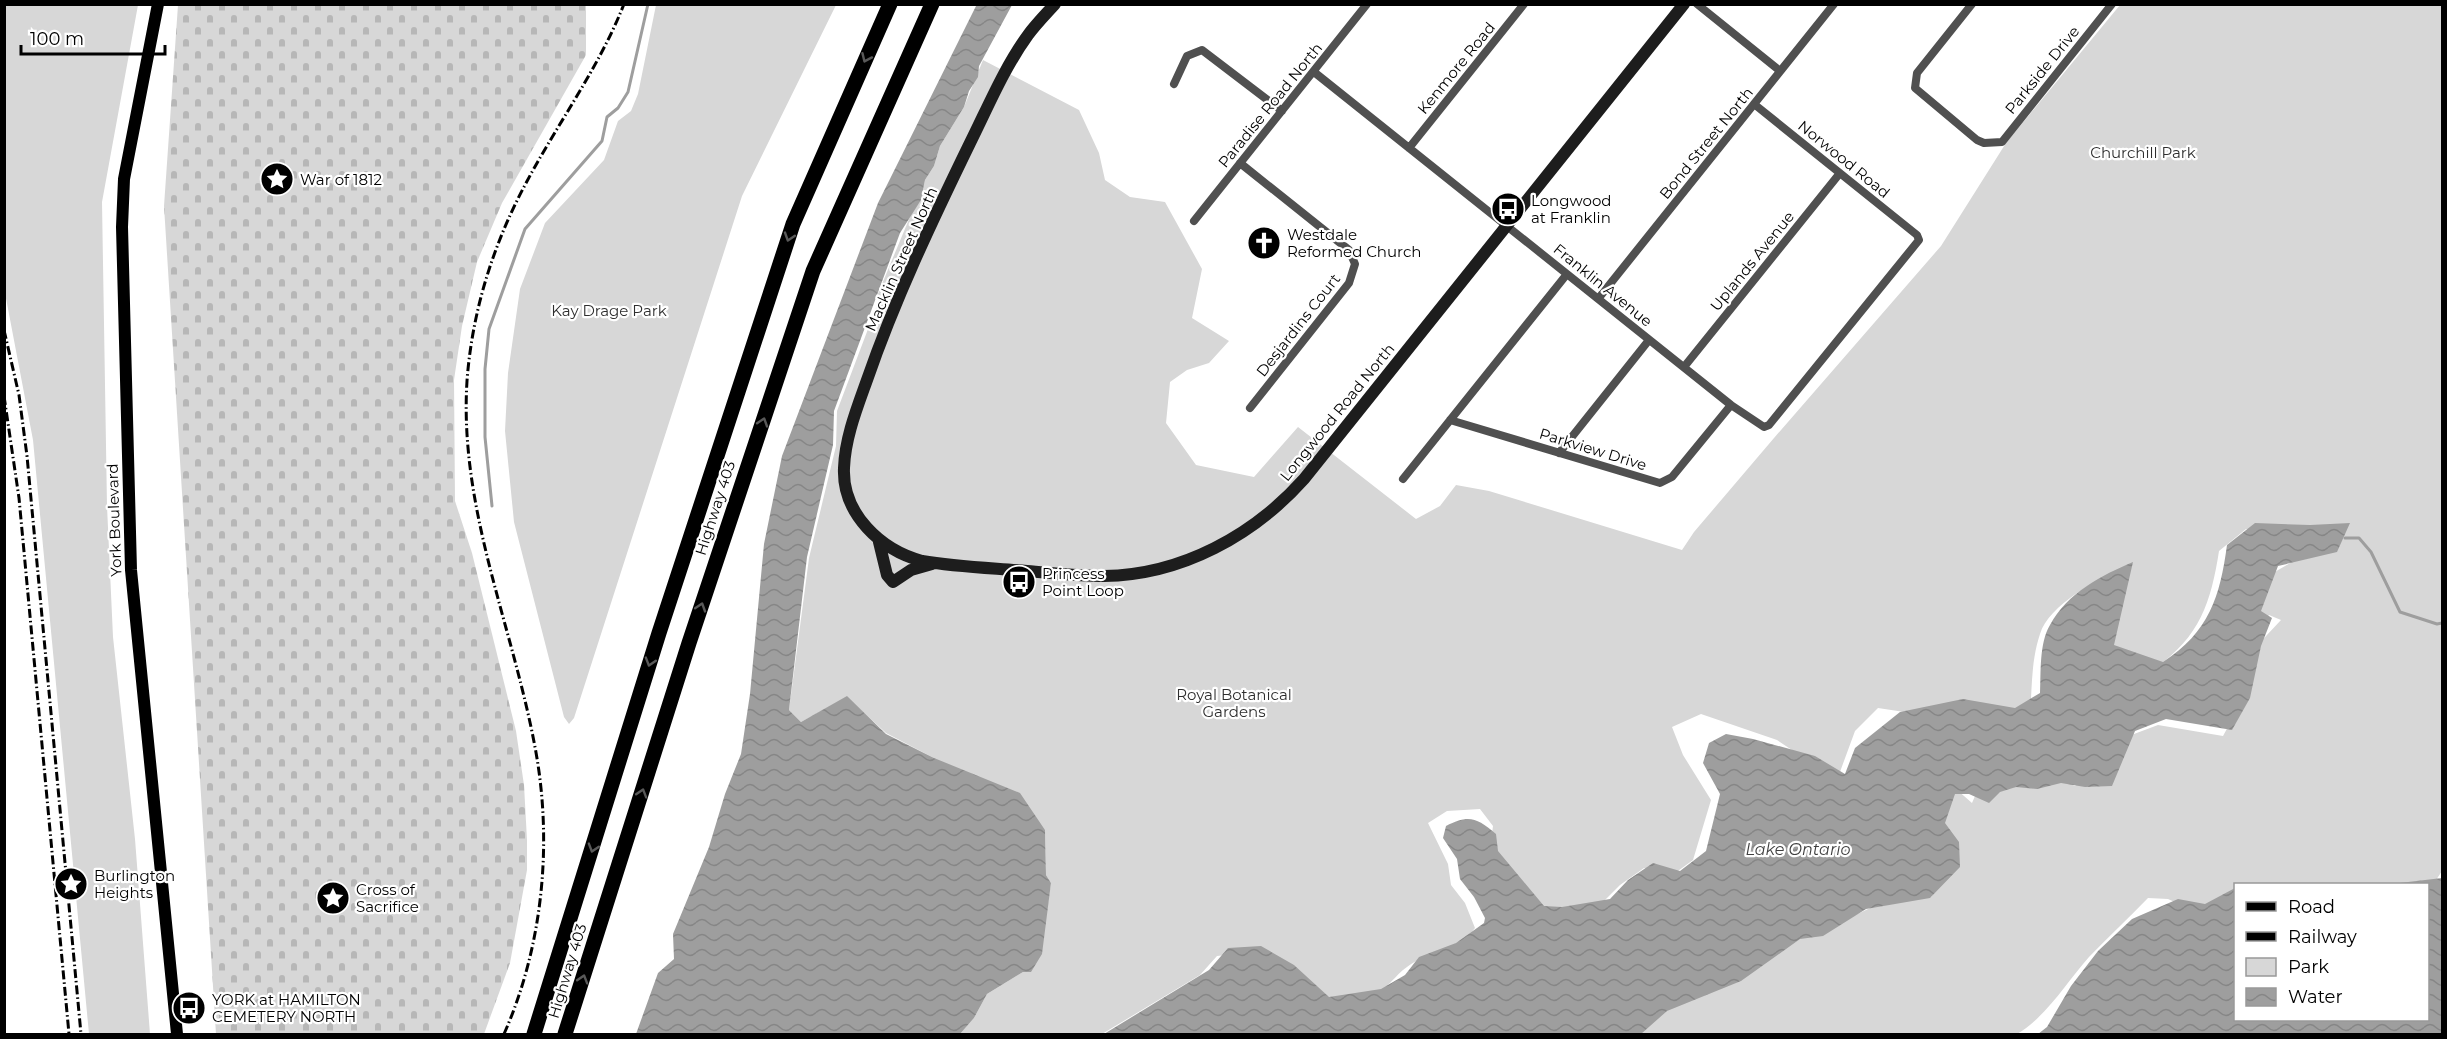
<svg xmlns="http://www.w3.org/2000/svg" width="2447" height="1039" font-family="Montserrat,sans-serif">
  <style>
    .cemetery { fill: url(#cemetery-stones) }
    .green { fill: #d7d7d7 }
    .water { fill: url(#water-waves) }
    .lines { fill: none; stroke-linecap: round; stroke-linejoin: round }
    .stream { stroke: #9e9e9e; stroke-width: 3 }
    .street { stroke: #505050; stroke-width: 8 }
    .secondary { stroke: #1d1d1d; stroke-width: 12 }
    .primary { stroke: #000; stroke-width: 12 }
    .highway { stroke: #000; stroke-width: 15 }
    .rail { stroke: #000; stroke-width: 3; stroke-dasharray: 9 3 1.5 3; stroke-linecap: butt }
    .oneway { stroke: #595959 }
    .labels { text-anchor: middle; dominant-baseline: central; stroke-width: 4.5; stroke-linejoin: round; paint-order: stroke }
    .street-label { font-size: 15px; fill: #000; stroke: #fff }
    .park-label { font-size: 15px; fill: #2e2e2e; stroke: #fff }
    .poi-label { font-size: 15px; fill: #000; stroke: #fff; text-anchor: start }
    .water-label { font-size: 16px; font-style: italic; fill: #3f3f3f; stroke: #fff }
  </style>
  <defs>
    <pattern id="cemetery-stones" width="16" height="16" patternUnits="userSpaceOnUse" patternTransform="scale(1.5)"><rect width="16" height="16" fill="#d7d7d7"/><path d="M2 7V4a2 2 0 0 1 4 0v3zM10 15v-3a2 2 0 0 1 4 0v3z" fill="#b7b7b7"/></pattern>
    <pattern id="water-waves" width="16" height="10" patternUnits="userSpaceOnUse" patternTransform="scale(1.5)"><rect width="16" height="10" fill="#9e9e9e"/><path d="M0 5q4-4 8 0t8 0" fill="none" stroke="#868686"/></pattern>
  </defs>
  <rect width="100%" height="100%" fill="#fff"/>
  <!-- cemetery -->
  <path class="cemetery" d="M178,5H586V55L502,203L477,262L462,326L454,380L455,501L472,553L516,731L524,785L527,840V870L510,963L484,1034H216L164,206Z"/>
  <!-- green -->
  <path class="green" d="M4,5H138L102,202L107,506L113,637L135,839L150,1034H89L33,440L5,293Z
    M656,5H836L742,196L574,718L569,724L564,717L514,522L505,431L508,373L520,289L545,223L604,160L618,121L631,111L638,94Z
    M2120,5H2442V871L2432,886L2236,884L2235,892L2192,910L2168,899L2148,898C2129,918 2108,937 2089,957C2066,983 2047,1016 2017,1034H1622L1758,950L1815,934L1883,902L1931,897L1951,872L1930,826L1956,789L1972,803L1978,789L2062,780L2075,786L2126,737L2158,725L2223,736L2241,703L2252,651L2281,620L2269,615L2263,623L2252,617L2268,576L2307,553L2277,528L2246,529L2219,551C2211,602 2200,637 2155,668L2105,651L2124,568C2097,579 2049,605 2040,634C2033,655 2032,677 2031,699L2006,714L1911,713L1878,708L1855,731L1837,780L1777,740L1701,714L1672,727L1683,755L1711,800L1693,860L1671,876L1644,868L1620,885L1601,904L1550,912L1489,857L1493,826L1480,809L1447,811L1428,823L1448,864L1451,885L1465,903L1475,928C1458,950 1427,951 1407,967C1394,976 1387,991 1371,995C1355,1000 1336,1000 1320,1003L1252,952L1217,956L1200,975L1102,1034H960L974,1018L987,994L1023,972L1044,930L1051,883L1046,875L1045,830L934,758L886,733L847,697L801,722L789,710L809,558L836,446L837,411L879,300L877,296L912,212L921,200L925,180L934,166L940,146L964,107L983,60L1079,110L1099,153L1105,180L1130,197L1165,202L1202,269L1192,318L1229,341L1209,363L1187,370L1170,382L1166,423L1196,465L1254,477L1298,427L1416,519L1440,506L1456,485L1489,491L1682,550L1694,532L1774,438L1941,246L2006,143Z"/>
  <!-- water -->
  <path class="water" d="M977,4L1012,5L979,66L978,77L969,91L964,107L940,146L934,166L925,180L921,200L900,233L834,411L833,445L807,557L789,710L801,722L847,696L886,734L934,758L1020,793L1045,830L1046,875L1051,883L1042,954L1031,972H1023L987,994L974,1018L960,1034H636L658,973L674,959L673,934L709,847L725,794L741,754L750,694L764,544L782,456L878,203Z
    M2255,523L2310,525L2350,523L2337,552L2278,566L2261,611L2272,618L2261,646L2250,698L2232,730L2166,719L2135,731L2112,786L2085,787L2061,783L2037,789L2016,787L2000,792L1989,803L1969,794H1955L1945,823L1959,842L1960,867L1930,898L1866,909L1823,936L1800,939L1741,981L1667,1011L1641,1034H1104L1209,970L1228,948L1261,946L1294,965L1329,997L1381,989L1405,975L1419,957L1456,943L1484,923L1485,918L1474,897L1460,879L1457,859L1443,838L1446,826C1469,814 1477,818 1496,834L1498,851L1544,906L1562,907L1610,899L1628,880L1653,863L1680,871L1706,851L1720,794L1703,763L1709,743L1726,734L1753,739L1815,756L1845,774L1855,748L1900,712L1963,699L2015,708L2040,693C2041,673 2039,643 2050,625C2067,593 2102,575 2133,562L2114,645L2163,662C2209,632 2220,597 2227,545Z
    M2442,878V1034H2038L2047,1027L2071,986L2098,951L2132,919L2178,899L2205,904L2235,888L2236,1020H2428V884H2391Z"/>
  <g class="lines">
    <!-- stream -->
    <path class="stream" d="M492,506L485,437V369L489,329L525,229L602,141L607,117L618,108L628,92L648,4
      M2345,538H2359L2371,552L2400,612L2437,624L2442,623"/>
    <!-- street -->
    <path class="street" d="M1697,4L1780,71
      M1972,4L1917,73L1915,88L1977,140L1984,143L2002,142L2112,4
      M1314,72L1731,405L1764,427L1769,425L1919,240L1917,235L1754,104
      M1174,84L1187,56L1202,50L1282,111
      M1409,148L1524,4
      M1240,163L1349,250L1355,264L1349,283L1250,408
      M1194,221L1367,4
      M1598,299L1834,4
      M1684,367L1840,173
      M1450,420L1660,483L1672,477L1731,405
      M1559,453L1649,340
      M1403,479L1567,274"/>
    <!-- secondary -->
    <path class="secondary" d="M1055,4C1046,14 1036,24 1028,35C1004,68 988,107 970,143C932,221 895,299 867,380C857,408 845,438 844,468C842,514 881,550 922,561C957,567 992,568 1027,571C1053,573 1078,576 1104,576C1182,575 1254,535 1304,479L1684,4
      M879,542L887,575L893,582L911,570L932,564"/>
    <!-- primary -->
    <path class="primary" d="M158,4L124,179L122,227L131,570L177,1034"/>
    <!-- highway -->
    <path class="highway" d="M534,1034L659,633L793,224L890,4
      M565,1034L689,643L813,271L932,4"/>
    <!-- rail -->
    <path class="rail" d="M4,330L19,395L27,456L81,1034
      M4,396L19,498L69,1034
      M504,1034C543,946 553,842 535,747C512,624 459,508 467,381C472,312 493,245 525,185C557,124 599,68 624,4"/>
  </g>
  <!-- one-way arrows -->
  <defs><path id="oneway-chevron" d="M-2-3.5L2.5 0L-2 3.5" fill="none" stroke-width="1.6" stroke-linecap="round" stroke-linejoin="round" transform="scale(1.5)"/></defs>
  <g class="oneway">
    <use href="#oneway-chevron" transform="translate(866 58) rotate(114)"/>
    <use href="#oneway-chevron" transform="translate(789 237) rotate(108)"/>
    <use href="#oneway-chevron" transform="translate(763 422) rotate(-72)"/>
    <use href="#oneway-chevron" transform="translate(701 607) rotate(-72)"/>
    <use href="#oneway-chevron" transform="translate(650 662) rotate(107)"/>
    <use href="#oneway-chevron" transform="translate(642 793) rotate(-73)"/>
    <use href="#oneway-chevron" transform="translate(593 848) rotate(107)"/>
    <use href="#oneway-chevron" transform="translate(583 979) rotate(-73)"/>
  </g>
  <!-- icons -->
  <defs>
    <symbol id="sight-disc" viewBox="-11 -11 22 22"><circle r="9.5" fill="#000" stroke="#fff"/><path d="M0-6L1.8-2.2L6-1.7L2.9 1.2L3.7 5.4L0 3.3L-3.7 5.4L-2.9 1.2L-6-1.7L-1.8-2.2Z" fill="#fff"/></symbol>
    <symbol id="bus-disc" viewBox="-11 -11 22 22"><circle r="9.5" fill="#000" stroke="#fff"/><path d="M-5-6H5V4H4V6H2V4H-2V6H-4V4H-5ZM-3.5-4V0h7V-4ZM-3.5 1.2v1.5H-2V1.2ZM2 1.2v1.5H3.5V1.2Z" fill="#fff"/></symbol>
    <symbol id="church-disc" viewBox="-11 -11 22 22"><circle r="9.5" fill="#000" stroke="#fff"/><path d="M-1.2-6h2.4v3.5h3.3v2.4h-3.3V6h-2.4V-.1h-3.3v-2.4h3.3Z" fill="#fff"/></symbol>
  </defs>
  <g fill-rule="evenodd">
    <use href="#sight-disc" x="258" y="160" width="38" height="38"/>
    <use href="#bus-disc" x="1489" y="190" width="38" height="38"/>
    <use href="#church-disc" x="1245" y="224" width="38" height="38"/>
    <use href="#bus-disc" x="1000" y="563" width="38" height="38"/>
    <use href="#sight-disc" x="52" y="865" width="38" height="38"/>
    <use href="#sight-disc" x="314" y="879" width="38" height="38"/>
    <use href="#bus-disc" x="170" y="989" width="38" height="38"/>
  </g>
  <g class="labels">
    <!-- street labels -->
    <g class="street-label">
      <text transform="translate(1456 68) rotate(-51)">Kenmore Road</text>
      <text transform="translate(2042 70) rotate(-51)">Parkside Drive</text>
      <text transform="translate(1270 105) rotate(-51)">Paradise Road North</text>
      <text transform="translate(1706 143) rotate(-51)">Bond Street North</text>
      <text transform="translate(1844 159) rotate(39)">Norwood Road</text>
      <text transform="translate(901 259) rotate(-66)">Macklin Street North</text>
      <text transform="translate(1752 261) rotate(-51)">Uplands Avenue</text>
      <text transform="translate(1603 285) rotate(39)">Franklin Avenue</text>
      <text transform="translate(1298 325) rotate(-52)">Desjardins Court</text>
      <text transform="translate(1337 412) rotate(-51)">Longwood Road North</text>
      <text transform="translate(1593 449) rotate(17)">Parkview Drive</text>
      <text transform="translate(715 508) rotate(-72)">Highway 403</text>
      <text transform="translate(114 520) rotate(-92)">York Boulevard</text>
      <text transform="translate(567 971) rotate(-73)">Highway 403</text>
    </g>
    <!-- park labels -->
    <g class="park-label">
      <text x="2143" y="152">Churchill Park</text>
      <text x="609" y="310">Kay Drage Park</text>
      <text x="1234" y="694">Royal Botanical<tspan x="1234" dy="17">Gardens</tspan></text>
    </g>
    <!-- poi labels -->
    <g class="poi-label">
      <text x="300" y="179">War of 1812</text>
      <text x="1531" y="200">Longwood<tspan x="1531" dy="17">at Franklin</tspan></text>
      <text x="1287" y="234">Westdale<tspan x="1287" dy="17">Reformed Church</tspan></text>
      <text x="1042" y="573">Princess<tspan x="1042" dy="17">Point Loop</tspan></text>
      <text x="94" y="875">Burlington<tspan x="94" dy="17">Heights</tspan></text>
      <text x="356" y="889">Cross of<tspan x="356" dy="17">Sacrifice</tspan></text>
      <text x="212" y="999">YORK at HAMILTON<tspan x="212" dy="17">CEMETERY NORTH</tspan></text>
    </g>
    <!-- water labels -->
    <g class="water-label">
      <text x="1798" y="849">Lake Ontario</text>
    </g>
  </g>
  <!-- border -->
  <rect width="2447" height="1039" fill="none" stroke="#000000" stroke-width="12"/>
  <!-- legend -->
  <rect x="2234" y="883" width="195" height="138" fill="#ffffff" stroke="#999999" stroke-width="1.5"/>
  <rect x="2246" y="902" width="30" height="9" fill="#000000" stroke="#999999" stroke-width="1.5"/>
  <text x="2288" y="913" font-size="18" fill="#000000">Road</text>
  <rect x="2246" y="932" width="30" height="9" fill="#000000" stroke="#999999" stroke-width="1.5"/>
  <text x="2288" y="943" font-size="18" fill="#000000">Railway</text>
  <rect x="2246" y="958" width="30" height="18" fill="#d7d7d7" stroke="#999999" stroke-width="1.5"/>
  <text x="2288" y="973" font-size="18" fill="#000000">Park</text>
  <rect x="2246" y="988" width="30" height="18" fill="url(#water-waves)" stroke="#999999" stroke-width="1.5"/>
  <text x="2288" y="1003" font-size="18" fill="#000000">Water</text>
  <!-- scale -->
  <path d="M21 45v9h144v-9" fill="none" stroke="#000000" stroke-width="3"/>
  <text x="30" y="45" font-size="18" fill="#000000" stroke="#ffffff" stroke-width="4.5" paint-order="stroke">100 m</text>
</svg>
